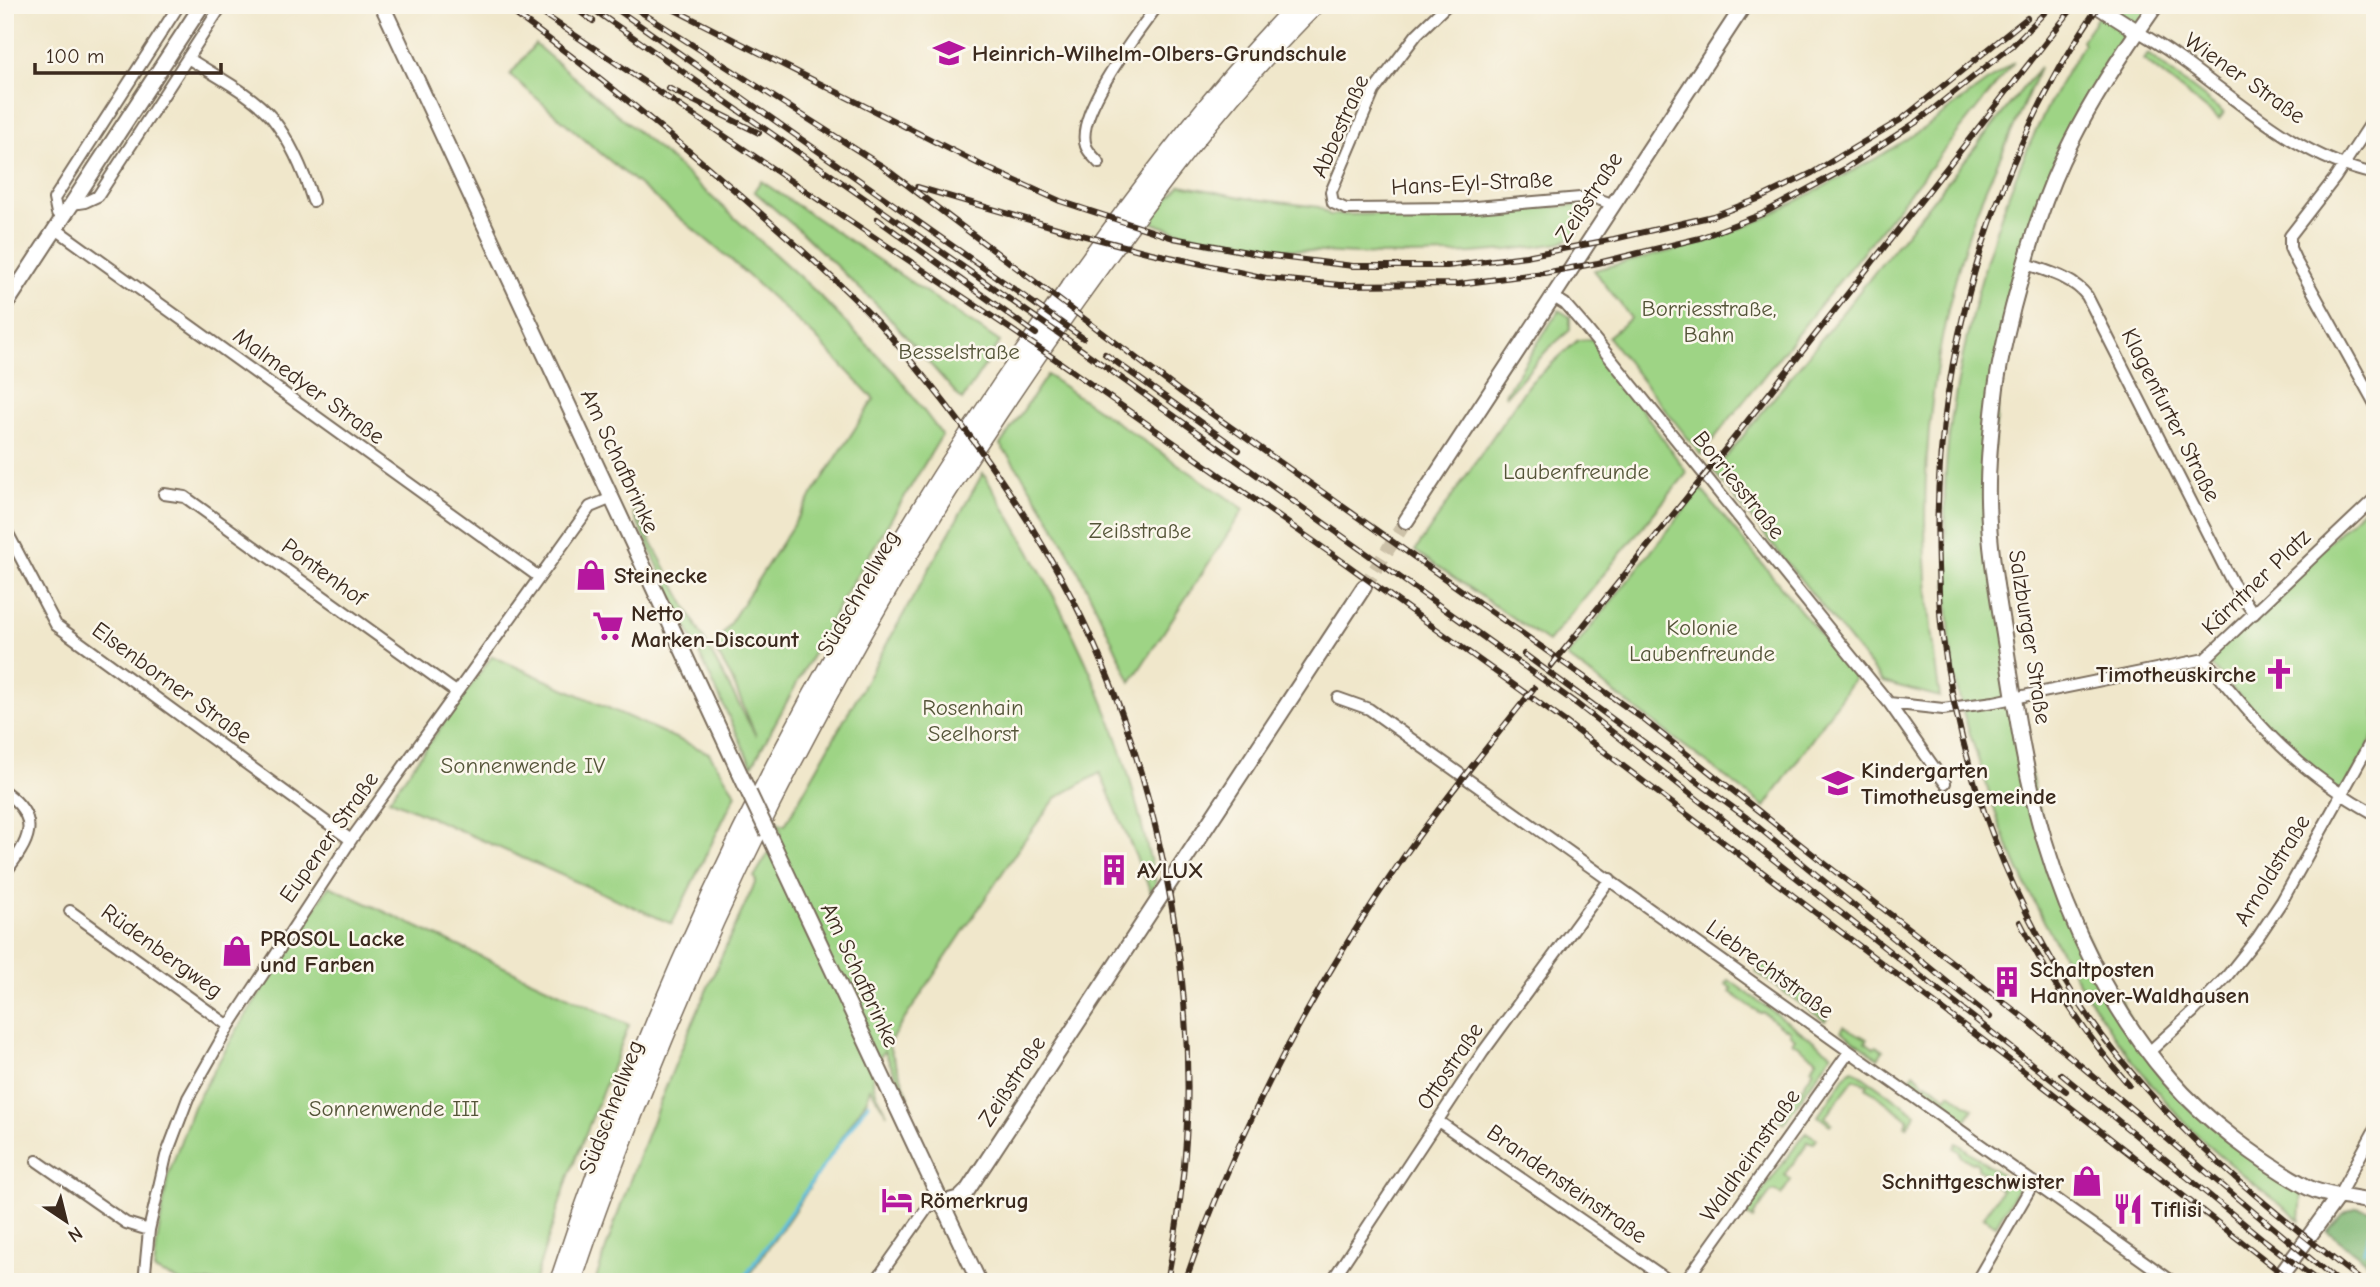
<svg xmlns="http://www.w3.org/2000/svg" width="2380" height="1287" font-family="'Comic Neue',sans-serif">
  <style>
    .green { fill: #9ed485; stroke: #6c7f52; stroke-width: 2 }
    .forest { fill: #7eb672; stroke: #5c7048; stroke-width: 2 }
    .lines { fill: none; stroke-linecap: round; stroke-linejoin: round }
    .stream { stroke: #60bede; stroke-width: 3.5 }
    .tertiary-tunnel { stroke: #ccc1a8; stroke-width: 14; stroke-dasharray: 14 7; stroke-linecap: butt }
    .minor-casing { stroke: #7a6c5b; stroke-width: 14 }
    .tertiary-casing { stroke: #7a6c5b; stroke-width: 18 }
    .trunk-casing { stroke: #7a6c5b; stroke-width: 21 }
    .minor { stroke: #fff; stroke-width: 10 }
    .tertiary { stroke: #fff; stroke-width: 14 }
    .trunk { stroke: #fff; stroke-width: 18 }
    .rail-casing { stroke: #3b2a1e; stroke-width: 6 }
    .rail { stroke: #fbf7ec; stroke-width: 3.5; stroke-dasharray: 10; stroke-linecap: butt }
    .tertiary-bridge-casing { stroke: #7a6c5b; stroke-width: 18; stroke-linecap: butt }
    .tertiary-bridge { stroke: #fff; stroke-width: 14 }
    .labels { text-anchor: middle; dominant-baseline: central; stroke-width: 5; stroke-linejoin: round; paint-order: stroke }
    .poi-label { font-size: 23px; font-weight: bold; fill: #3b2a1e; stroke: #fbf7ec; text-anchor: start }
    .street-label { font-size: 23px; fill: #3b2a1e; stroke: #fbf7ec }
    .park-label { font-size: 23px; fill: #545438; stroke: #fbf7ec }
  </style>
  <rect width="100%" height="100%" fill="#fbf7ec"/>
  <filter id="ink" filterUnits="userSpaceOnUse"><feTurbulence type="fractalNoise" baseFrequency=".0143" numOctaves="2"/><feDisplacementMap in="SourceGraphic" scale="14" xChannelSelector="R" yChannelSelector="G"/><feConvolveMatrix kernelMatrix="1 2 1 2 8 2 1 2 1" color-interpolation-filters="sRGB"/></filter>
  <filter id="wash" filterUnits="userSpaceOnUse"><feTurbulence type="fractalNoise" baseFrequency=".00686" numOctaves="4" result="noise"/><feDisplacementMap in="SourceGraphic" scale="28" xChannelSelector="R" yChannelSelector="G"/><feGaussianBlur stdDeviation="1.57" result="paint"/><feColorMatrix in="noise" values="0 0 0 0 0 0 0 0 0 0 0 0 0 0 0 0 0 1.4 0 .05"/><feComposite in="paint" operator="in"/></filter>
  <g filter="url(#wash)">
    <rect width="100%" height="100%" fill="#f0e7cb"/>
    <!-- green -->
    <path class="green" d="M2106,5H2156L2070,143L2005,339L1988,501L2017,716L2056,878L2148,1053L2256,1163L2302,1194L2300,1220C2257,1186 2212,1153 2175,1112C2106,1034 2048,940 2007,843C1996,819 1990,793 1981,768C1973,743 1964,718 1958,692C1948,650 1948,604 1947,560C1946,536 1944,512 1945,488C1946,442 1955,395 1964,350C1988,239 2023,139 2084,44L2082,40Z
      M535,44L671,160L813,289L895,373L942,435L842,600L752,766L633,513L634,510L756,736L731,677L714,648L874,399L814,336L731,260L593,147L510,75Z
      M2148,54L2224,113L2219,119L2144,60Z
      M2014,62L1701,455L1608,337L1631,318L1594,270L1703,243L1763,219L1875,159L1924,128Z
      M2040,67C2026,99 2012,132 1997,164C1989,182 1980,200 1974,218C1920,376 1914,533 1940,697L1883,682L1714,472Z
      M761,181L1000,342L962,400L884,312L802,233L754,191Z
      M1181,185L1246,198L1319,207L1330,215L1461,213L1591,204L1594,207L1574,237L1560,243C1469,258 1378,258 1287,249C1239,245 1190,239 1146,220Z
      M1559,310L1570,317V330L1547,350L1506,396L1505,394Z
      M1592,339L1687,473L1548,642L1415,551L1528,385L1578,340Z
      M1047,375L1244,509L1131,682C1093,600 1056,516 1000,445Z
      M983,473C1031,550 1075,630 1108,714C1129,766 1142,828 1156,883L1151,892L1100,773L1056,798L1023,842L888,1044L909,1097L907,1098L884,1051C864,1078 874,1087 887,1114L870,1088L867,1099L791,1216L744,1282H595C639,1145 695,1011 756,881L754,877L781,832L776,822L785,825Z
      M1701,489L1855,677L1765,807L1567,657Z
      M2375,498V734L2341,795L2308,771L2205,659Z
      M492,656L709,753L736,794L672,924L389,799Z
      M329,886L629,1025L568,1178L534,1282H182L154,1270L157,1242L168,1176L193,1107L238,1028Z
      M1762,964L1788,980L1786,983L1830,1014L1825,1021L1756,972Z
      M1729,980L1832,1054L1784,1123L1773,1116L1786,1098L1788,1100L1793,1093L1797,1095L1814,1070L1811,1068L1817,1059L1792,1042L1795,1038L1789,1033L1790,1031L1785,1028L1784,1029L1764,1013H1760L1730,992L1732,989L1726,984Z
      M1844,1026L1867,1039L1865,1042L1874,1048L1876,1046L1883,1051L1878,1058L1841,1031Z
      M1853,1069L1916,1114L1907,1126L1905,1125L1908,1119L1866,1087L1868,1084L1854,1079L1825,1117L1832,1123L1830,1125L1818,1116L1849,1071Z
      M1914,1073L1926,1085L1927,1083L1947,1097L1950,1093L1973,1109L1965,1121L1909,1080Z
      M1806,1132L1817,1139L1814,1143L1807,1141C1803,1156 1789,1164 1785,1175L1791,1180L1781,1195L1775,1191L1771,1192L1754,1215L1753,1219L1746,1214Z
      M1957,1143L2017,1186V1190L1996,1225L1983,1217L2002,1190L1982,1176L1984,1172L1978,1168V1165L1974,1162L1972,1163L1960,1155L1961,1153L1954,1148Z"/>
    <!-- forest -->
    <path class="forest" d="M2357,1207L2375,1212V1268L2327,1231L2343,1213Z"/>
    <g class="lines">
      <!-- stream -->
      <path class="stream" d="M2364,1251L2374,1219
        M741,1282L868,1103"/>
    </g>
  </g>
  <g filter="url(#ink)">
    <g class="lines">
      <!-- tertiary-tunnel -->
      <path class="tertiary-tunnel" d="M1364,587L1406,521"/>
      <defs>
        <path id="minor" d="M1447,5L1417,34L1374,91L1331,192L1333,203L1346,209L1464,208L1592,197L1612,204
          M2137,31C2218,77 2281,154 2375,174
          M188,58C215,76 251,93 272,118C291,142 304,172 313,201
          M2375,117L2335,178L2290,236V248L2296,261L2375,404
          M1099,163C1095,158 1088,152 1086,146C1074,114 1138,32 1158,5
          M72,204L85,202L98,196L222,5
          M63,217L57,213L54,199L179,5
          M56,229L539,577
          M2024,263C2045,271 2073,277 2087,296L2232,582L2254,614
          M1552,296L1565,304L1585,327L1889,703L1945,783
          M164,494L185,497L456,692
          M2375,498L2205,659C2259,727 2298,772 2375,814
          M5,528L56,625L351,840
          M1338,698L1369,709L2173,1282
          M1889,703L1943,709L1994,702L2205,659
          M5,792C43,820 29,841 5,873
          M70,911L229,1026
          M2148,1053L2193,1012L2227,976L2258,937L2282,901L2375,734
          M1438,1121L1671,1282
          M37,1161L126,1223L149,1230
          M2339,1195L2375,1129
          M144,1282L149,1230L166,1156L188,1098L229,1026L353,837L590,507L612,498
          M875,1282L928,1207L942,1203
          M1331,1282L1483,1052L1610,879
          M1685,1282L1849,1052
          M1976,1282L2034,1182"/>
        <path id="tertiary" d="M382,5L749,793
          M2096,5L2137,31
          M2156,5C2125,49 2095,94 2071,142C2044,193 2028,251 2013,307C2006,336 1998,366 1995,396C1991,430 1987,466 1988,500C1989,554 2000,608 2008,660C2017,719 2027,781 2044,839C2069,924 2111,1011 2170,1079C2205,1120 2260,1161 2307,1187C2326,1197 2354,1197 2375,1203
          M5,306L202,5
          M1406,521L1744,5
          M768,833L979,1282
          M942,1203L960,1198L967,1191L1364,587
          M2276,1282L2339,1195"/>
        <path id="trunk" d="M559,1282C674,927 850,592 1068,290C1139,191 1212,93 1297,5
          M572,1282C595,1210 622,1141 650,1072C760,798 904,540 1075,301C1149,198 1224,94 1315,5"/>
      </defs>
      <!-- minor casing -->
      <use href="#minor" class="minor-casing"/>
      <!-- tertiary casing -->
      <use href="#tertiary" class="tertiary-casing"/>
      <!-- trunk casing -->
      <use href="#trunk" class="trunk-casing"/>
      <!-- minor -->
      <use href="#minor" class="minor"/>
      <!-- tertiary -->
      <use href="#tertiary" class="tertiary"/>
      <!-- trunk -->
      <use href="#trunk" class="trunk"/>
      <defs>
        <path id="rail" d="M503,5C595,72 682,143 766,218C808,256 852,293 889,335C959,416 1024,505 1073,600C1151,752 1193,951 1187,1121C1185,1175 1177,1229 1167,1282
          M530,5L1055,359L1346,564L1564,721L2051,1092L2293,1282
          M570,5L593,21
          M587,5L1068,340L1577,704L2066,1091
          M611,5L1083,338
          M630,5L882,166L1181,392L1639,716L1819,859L2028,1021L2269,1225
          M665,5L985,167L1060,201L1173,238L1263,255L1353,266H1447L1526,256L1614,239L1713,216L1758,199L1812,173L1902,119L2027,18
          M2099,5C1988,169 1931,369 1938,566C1939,588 1939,611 1942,632C1960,770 2009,905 2090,1019C2164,1124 2262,1204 2363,1282
          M668,88L759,133
          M917,187L1074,233L1147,252L1266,278L1340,285L1459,284L1544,273L1598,263L1700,238L1762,214L1843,170L1918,121L2012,46L2052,5
          M877,219L1036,334
          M1105,354L1239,450
          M1524,654L1747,818L1990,1017
          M1551,666L1697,485L2075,5
          M2020,922C2050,981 2085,1035 2129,1085
          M2061,1074L2264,1240L2319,1282
          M2262,1218L2338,1282
          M1185,1282C1237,1130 1313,987 1405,855C1445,798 1491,743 1534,688"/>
      </defs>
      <!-- rail casing -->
      <use href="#rail" class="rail-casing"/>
      <!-- rail -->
      <use href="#rail" class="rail"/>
      <defs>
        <path id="tertiary-bridge" d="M749,793L768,833"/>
      </defs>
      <!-- tertiary-bridge casing -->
      <use href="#tertiary-bridge" class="tertiary-bridge-casing"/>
      <!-- tertiary-bridge -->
      <use href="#tertiary-bridge" class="tertiary-bridge"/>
    </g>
  </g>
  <!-- icons -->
  <defs>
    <symbol id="school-bare" viewBox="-9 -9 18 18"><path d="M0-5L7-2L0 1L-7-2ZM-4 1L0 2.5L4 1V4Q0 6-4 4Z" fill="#b5179e" stroke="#fbf7ec" stroke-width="2.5" paint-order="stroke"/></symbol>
    <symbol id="shop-bare" viewBox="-9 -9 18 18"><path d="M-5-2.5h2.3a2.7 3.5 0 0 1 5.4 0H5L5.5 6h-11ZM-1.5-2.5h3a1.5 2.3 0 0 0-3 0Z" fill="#b5179e" stroke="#fbf7ec" stroke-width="2.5" paint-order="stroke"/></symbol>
    <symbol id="supermarket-bare" viewBox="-9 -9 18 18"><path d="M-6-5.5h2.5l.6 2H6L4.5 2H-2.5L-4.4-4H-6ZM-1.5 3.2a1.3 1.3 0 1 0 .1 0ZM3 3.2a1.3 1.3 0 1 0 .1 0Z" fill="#b5179e" stroke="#fbf7ec" stroke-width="2.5" paint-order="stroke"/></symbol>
    <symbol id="church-bare" viewBox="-9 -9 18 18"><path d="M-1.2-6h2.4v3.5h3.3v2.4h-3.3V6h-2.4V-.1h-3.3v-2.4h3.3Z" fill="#b5179e" stroke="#fbf7ec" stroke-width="2.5" paint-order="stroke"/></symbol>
    <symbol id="building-bare" viewBox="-9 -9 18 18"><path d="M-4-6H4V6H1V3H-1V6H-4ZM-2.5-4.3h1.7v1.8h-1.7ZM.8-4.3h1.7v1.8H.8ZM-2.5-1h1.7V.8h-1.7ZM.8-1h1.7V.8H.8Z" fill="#b5179e" stroke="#fbf7ec" stroke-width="2.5" paint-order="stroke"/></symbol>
    <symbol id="hotel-bare" viewBox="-9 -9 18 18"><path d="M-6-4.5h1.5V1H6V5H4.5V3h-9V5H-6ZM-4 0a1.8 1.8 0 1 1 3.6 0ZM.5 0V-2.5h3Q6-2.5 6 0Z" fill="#b5179e" stroke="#fbf7ec" stroke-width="2.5" paint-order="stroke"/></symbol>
    <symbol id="restaurant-bare" viewBox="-9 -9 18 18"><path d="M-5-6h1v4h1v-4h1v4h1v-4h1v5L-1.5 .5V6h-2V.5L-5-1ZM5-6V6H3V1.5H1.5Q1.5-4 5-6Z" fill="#b5179e" stroke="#fbf7ec" stroke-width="2.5" paint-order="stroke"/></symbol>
  </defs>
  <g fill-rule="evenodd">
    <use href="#school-bare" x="927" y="31" width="44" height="44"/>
    <use href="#shop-bare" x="569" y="553" width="44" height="44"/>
    <use href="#supermarket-bare" x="586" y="604" width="44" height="44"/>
    <use href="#church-bare" x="2257" y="652" width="44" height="44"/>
    <use href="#school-bare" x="1816" y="761" width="44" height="44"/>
    <use href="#building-bare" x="1092" y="848" width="44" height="44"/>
    <use href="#shop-bare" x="215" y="929" width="44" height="44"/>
    <use href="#building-bare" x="1985" y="960" width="44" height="44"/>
    <use href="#shop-bare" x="2065" y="1159" width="44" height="44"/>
    <use href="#hotel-bare" x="875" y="1178" width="44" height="44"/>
    <use href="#restaurant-bare" x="2106" y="1187" width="44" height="44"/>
  </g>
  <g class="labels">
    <!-- poi labels -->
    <g class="poi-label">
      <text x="972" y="53">Heinrich-Wilhelm-Olbers-Grundschule</text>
      <text x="614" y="575">Steinecke</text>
      <text x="631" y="613">Netto<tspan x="631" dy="26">Marken-Discount</tspan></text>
      <text x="2256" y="674" text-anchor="end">Timotheuskirche</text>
      <text x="1861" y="770">Kindergarten<tspan x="1861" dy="26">Timotheusgemeinde</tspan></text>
      <text x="1137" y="870">AYLUX</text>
      <text x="260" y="938">PROSOL Lacke<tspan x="260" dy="26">und Farben</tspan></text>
      <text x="2030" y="969">Schaltposten<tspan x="2030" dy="26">Hannover-Waldhausen</tspan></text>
      <text x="2064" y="1181" text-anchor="end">Schnittgeschwister</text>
      <text x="920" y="1200">Römerkrug</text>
      <text x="2151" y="1209">Tiflisi</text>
    </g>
    <!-- street labels -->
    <g class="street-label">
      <text transform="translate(2245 78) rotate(35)">Wiener Straße</text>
      <text transform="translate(1340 126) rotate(-66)">Abbestraße</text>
      <text transform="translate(1472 183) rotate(-3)">Hans-Eyl-Straße</text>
      <text transform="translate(1589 197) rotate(-57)">Zeißstraße</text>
      <text transform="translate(309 386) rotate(36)">Malmedyer Straße</text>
      <text transform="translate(2171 415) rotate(63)">Klagenfurter Straße</text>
      <text transform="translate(620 461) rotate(65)">Am Schafbrinke</text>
      <text transform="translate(1739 485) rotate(51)">Borriesstraße</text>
      <text transform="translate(324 572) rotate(36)">Pontenhof</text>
      <text transform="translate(2256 582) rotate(-44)">Kärntner Platz</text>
      <text transform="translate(858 593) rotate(-60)">Südschnellweg</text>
      <text transform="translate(2030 637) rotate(81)">Salzburger Straße</text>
      <text transform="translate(172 683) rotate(36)">Elsenborner Straße</text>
      <text transform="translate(329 837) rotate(-55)">Eupener Straße</text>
      <text transform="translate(2272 870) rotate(-59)">Arnoldstraße</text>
      <text transform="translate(162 951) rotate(36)">Rüdenbergweg</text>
      <text transform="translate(1770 969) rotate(36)">Liebrechtstraße</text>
      <text transform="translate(860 975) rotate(65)">Am Schafbrinke</text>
      <text transform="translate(1450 1066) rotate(-56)">Ottostraße</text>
      <text transform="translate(1012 1081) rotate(-57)">Zeißstraße</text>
      <text transform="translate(611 1107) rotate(-69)">Südschnellweg</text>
      <text transform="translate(1750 1155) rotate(-55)">Waldheimstraße</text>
      <text transform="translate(1567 1184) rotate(35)">Brandensteinstraße</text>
    </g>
    <!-- park labels -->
    <g class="park-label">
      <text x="1709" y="308">Borriesstraße,<tspan x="1709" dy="26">Bahn</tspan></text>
      <text x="959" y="351">Besselstraße</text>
      <text x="1576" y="471">Laubenfreunde</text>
      <text x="1140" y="530">Zeißstraße</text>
      <text x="1702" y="627">Kolonie<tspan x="1702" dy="26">Laubenfreunde</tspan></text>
      <text x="973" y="707">Rosenhain<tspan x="973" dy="26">Seelhorst</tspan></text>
      <text x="523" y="765">Sonnenwende IV</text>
      <text x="394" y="1108">Sonnenwende III</text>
    </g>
  </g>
  <!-- margin -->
  <rect width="2380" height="1287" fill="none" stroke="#fbf7ec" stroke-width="28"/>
  <!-- north arrow -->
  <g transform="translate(66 1221) rotate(145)" stroke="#fbf7ec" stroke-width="5" paint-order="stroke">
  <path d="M0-5L12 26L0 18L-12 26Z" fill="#3b2a1e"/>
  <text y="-10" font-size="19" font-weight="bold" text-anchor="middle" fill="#3b2a1e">N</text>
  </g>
  <!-- scale -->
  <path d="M35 63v10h186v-10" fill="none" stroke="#3b2a1e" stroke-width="3.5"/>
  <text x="46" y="63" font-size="21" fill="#3b2a1e" stroke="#fbf7ec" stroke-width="5" paint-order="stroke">100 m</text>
</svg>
